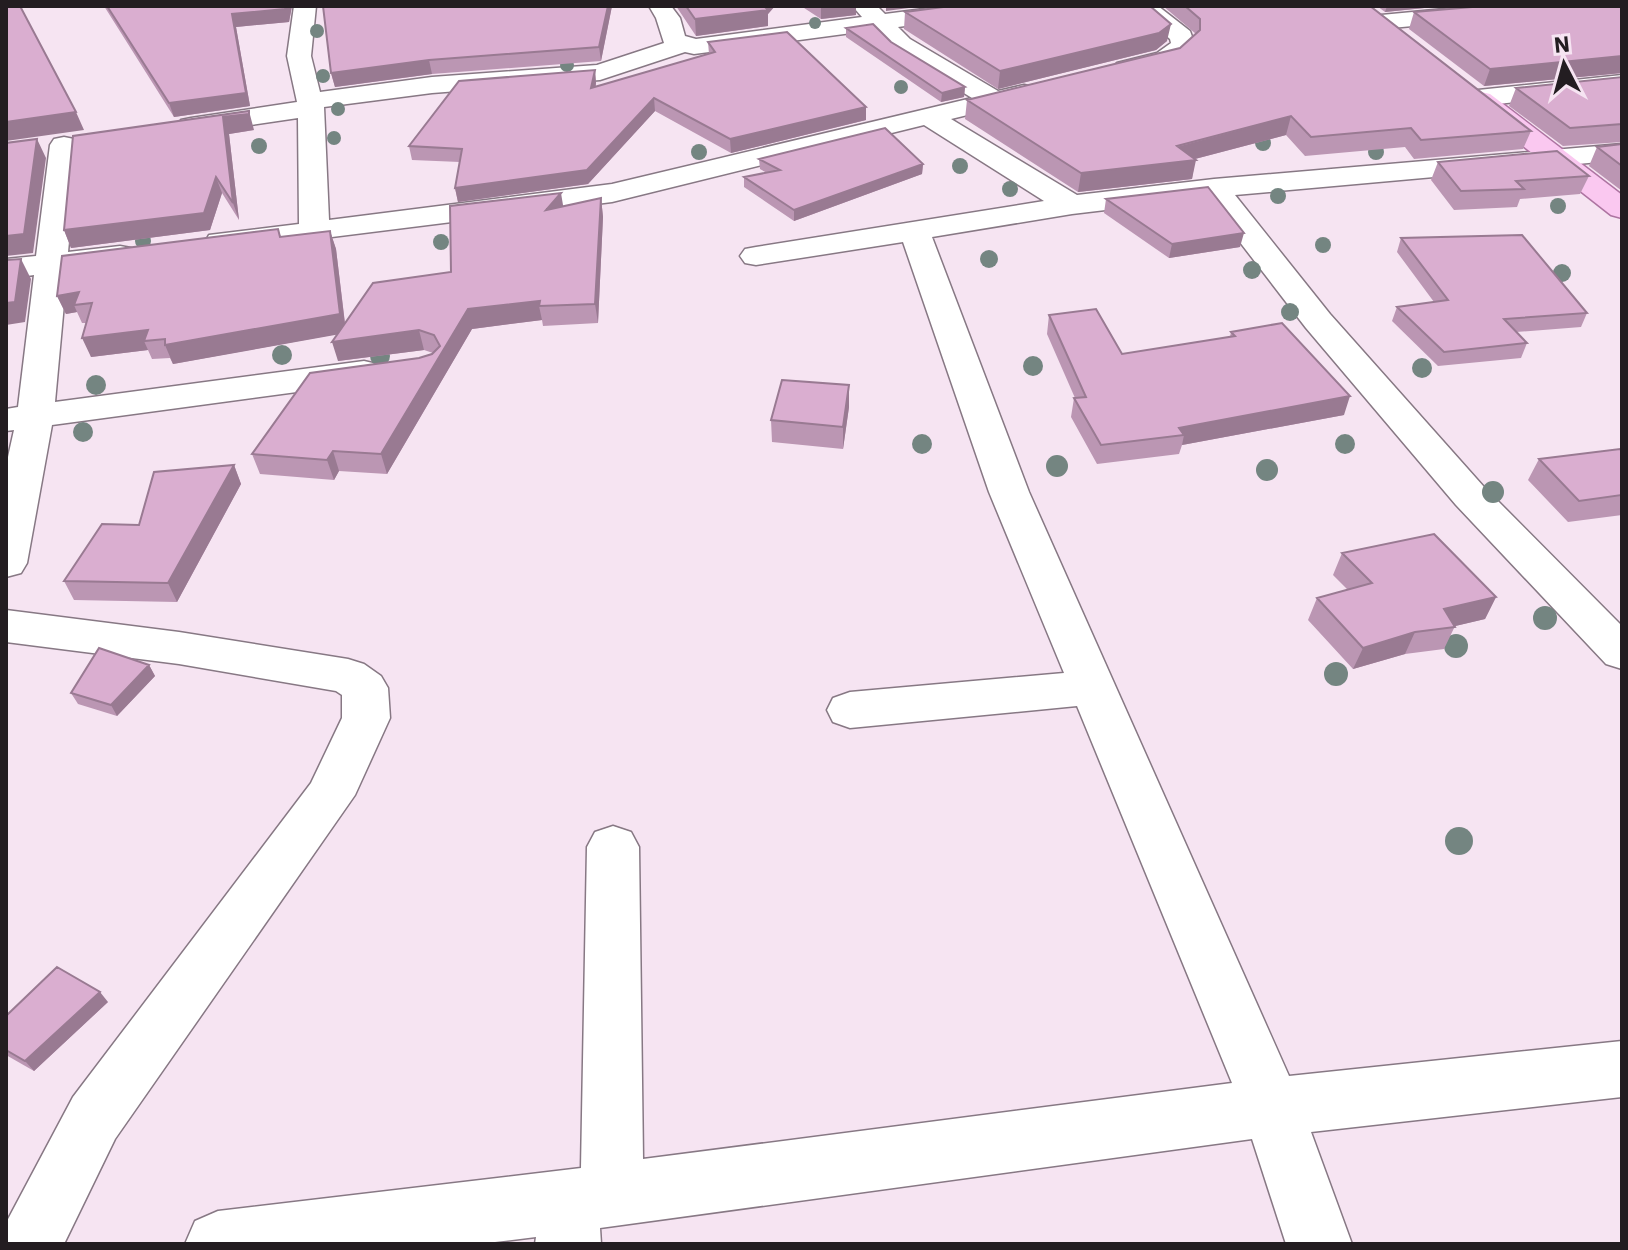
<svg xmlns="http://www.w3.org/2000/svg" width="1628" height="1250" font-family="'IBM Plex Sans',sans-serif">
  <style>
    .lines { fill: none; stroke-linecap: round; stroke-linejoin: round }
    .minor-casing { stroke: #877884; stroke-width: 3 }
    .major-casing { stroke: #ad74a1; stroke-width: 3 }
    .minor { fill: #fff; fill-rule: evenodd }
    .major { fill: #fac8f0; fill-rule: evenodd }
    .tree { fill: #748581 }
    .wall { fill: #bb96b3 }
    .shaded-wall { fill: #997a92 }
    .building { fill: #daaed0; stroke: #997a92; stroke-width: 2 }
  </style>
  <rect width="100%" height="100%" fill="#f6e4f2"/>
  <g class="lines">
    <defs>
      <path id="minor" d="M294,6H316L311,56L320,92L432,77L597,65L664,43L656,18L649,6H671L680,18L685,36L696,39L862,17L855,9L858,6H877L885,14L947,6H1010L1007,11L999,13L898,27L910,39L998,91L1024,85L1033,87L1037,93L1033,99L951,119L1077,195L1214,179L1622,144V160L1235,195L1330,314L1484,487L1622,626V669L1606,664L1456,505L1306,328L1206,198L1072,214L932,237L1029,492L1289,1076L1622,1041V1097L1311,1132L1352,1244H1286L1252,1139L600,1228L601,1244H535L536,1237L478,1244H185L195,1221L218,1211L581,1168L587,847L595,832L613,826L631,832L639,847L643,1159L1232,1083L1077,706L850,728L833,722L827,710L833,698L850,692L1064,673L989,492L903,242L756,265L745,263L740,256L745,249L756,247L1044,201L924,125L612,202L220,251L209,249L205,242L209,235L299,224L298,118L191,134L181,132L177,126L181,120L191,118L297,102L287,56ZM874,30L892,49L972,98L612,184L329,220L324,107L432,93L600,80L685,52L694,54Z
        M1132,6H1158L1190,31L1195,45C1181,65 1141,79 1117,73L1113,68L1117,63L1157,53L1171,43L1170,39Z
        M1476,6H1560L1557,11L1549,13L1381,29L1373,27L1369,22L1373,17L1381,15Z
        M1622,75V91L1478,106L1469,104L1465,98L1469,92L1478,90Z
        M64,137L74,139L78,145L68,252L120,246L131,248L136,255L131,262L67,271L55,402L364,361L377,364L382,372L377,380L364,383L52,425L27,563L21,573L6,577V466L14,430L6,431V409L18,407L34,275L6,279V259L36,256L50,145L54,139Z
        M6,610L179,632L348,659L364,664L381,676L388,688L390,718L355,795L115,1139L64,1244H6V1223L73,1097L311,783L342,718V695L336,691L179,664L6,642Z"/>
      <path id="major" d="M1481,92L1490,94L1622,195V218L1611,215L1472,106L1468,100L1472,94Z"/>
    </defs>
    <!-- minor casing -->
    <use href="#minor" class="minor-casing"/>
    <!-- major casing -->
    <use href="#major" class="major-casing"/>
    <!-- minor -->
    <use href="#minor" class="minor"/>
    <!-- major -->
    <use href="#major" class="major"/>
  </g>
  <!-- trees -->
  <g class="tree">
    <circle cx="815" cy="23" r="6"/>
    <circle cx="317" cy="31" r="7"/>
    <circle cx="567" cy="65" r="7"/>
    <circle cx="323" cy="76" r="7"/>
    <circle cx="901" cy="87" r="7"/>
    <circle cx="338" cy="109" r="7"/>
    <circle cx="334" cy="138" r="7"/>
    <circle cx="1263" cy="143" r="8"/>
    <circle cx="259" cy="146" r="8"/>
    <circle cx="699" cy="152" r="8"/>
    <circle cx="1376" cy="152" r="8"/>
    <circle cx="960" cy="166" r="8"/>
    <circle cx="1010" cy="189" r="8"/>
    <circle cx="1278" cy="196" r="8"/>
    <circle cx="1558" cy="206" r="8"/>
    <circle cx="143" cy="241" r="8"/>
    <circle cx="441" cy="242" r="8"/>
    <circle cx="1323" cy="245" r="8"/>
    <circle cx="989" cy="259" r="9"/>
    <circle cx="1252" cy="270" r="9"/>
    <circle cx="1562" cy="273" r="9"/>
    <circle cx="1290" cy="312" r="9"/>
    <circle cx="282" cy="355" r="10"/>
    <circle cx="380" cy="356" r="10"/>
    <circle cx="1033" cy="366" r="10"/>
    <circle cx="1422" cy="368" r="10"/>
    <circle cx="96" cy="385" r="10"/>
    <circle cx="83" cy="432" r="10"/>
    <circle cx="922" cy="444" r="10"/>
    <circle cx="1345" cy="444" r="10"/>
    <circle cx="1057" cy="466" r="11"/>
    <circle cx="1267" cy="470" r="11"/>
    <circle cx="1493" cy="492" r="11"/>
    <circle cx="1545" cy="618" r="12"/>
    <circle cx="1456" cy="646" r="12"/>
    <circle cx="1336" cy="674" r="12"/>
    <circle cx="1459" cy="841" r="14"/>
  </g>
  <!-- wall -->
  <path class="wall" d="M104,6H292L289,22L236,27L250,106L174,117Z
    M323,6H612L601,61L432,74L335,87L331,73Z
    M676,6H775L768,14V26L696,36Z
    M801,6H856V15L821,19Z
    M1163,6H1370L1531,131L1523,149L1414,159L1405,147L1305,156L1286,135L1195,159L1192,179L1078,192L965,119L967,100L1180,48L1196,34Z
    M1377,6H1444L1385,12Z
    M1622,6V73L1484,86L1409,29L1414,12Z
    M905,12L1167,41L1156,50L998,89L904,29Z
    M846,28L891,42L965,87L964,97L941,102L846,37Z
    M708,42L866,107V120L731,153L655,111L588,184L458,202L455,188L460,162L412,160L409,146L595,70L596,87L709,54Z
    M1622,77V142L1563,146L1509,106L1516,88Z
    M254,130L229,134L239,220L222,193L210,230L71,248L64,230L73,136Z
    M1622,144V191L1589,166L1597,147Z
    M759,159L923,164L922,174L794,221L744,187V177L767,173L760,169Z
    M1438,162L1589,176L1580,194L1520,199L1517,207L1454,210L1431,180Z
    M601,198L603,217L598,323L543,326L542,320L472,329L387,474L339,471L334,480L260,474L252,454L419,358L433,353L424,350L338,361L337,334L173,364L170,358L152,359L148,350L91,357L86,323H82L77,312L66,314L57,296L278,229L281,237L330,231L336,249L345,323L451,272L563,206Z
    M1106,199L1240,247L1169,258L1104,213Z
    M1401,238L1587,313L1581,327L1516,332L1527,343L1521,358L1438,366L1392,321L1397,307L1434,302L1397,252Z
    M1049,315L1122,354L1230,337L1231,332L1344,415L1182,445L1179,454L1097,464L1071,417L1074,398H1075L1047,334Z
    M849,385V407L843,449L772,442L771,420Z
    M1622,451V515L1568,522L1528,480L1539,459Z
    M234,465L241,484L177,602L74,600L64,581Z
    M1342,553L1496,597L1485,619L1455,626L1444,649L1405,654L1353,669L1308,620L1317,598L1348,590L1333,575Z
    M149,665L155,676L117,716L78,704L71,693Z
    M108,1002L34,1071L6,1055V1016Z"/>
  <!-- shaded-wall -->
  <path class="shaded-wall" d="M286,6H292L289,22L236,27L250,106L174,117L169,103L232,14Z
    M608,6H612L601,61L599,47Z
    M762,6H775L768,14V26L696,36L695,19Z
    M821,6H856V15L821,19Z
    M886,6H924L886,11Z
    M1387,6H1444L1385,12Z
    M1171,24L1167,41L1156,50L998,89L1000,71Z
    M1622,56V73L1484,86L1490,69Z
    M429,60L432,74L335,87L331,73Z
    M595,70L596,83L593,101L591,88Z
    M965,87L964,97L941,102L942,93Z
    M654,98L655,111L588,184L458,202L455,188Z
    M866,107V120L731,153L730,139Z
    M249,111L254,130L229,134L239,220L233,203L223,117Z
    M76,112L84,130L6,141V122Z
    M1291,116L1286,135L1191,160H1196L1192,179L1078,192L1081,173Z
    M37,139L46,158L33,253L6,256V236Z
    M923,164L922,174L794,221V210Z
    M216,177L222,193L210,230L71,248L64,230Z
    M561,193L564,211L546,210Z
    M601,198L603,217L598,323L595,304Z
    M330,231L336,249L346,333L173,364L165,345Z
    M1244,233L1240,247L1169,258L1172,244Z
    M21,259L31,279L25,322L6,325V303Z
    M79,292L74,305L77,312L66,314L57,296Z
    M540,301L539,306L542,320L472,329L387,474L381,454L468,309Z
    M148,330L144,341L148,350L91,357L82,338Z
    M419,330L424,350L338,361L332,342Z
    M849,385V407L843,449V427Z
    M1350,396L1344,415L1182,445L1184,435L1179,428Z
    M333,451L339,471L334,480L327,460Z
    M234,465L241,484L177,602L168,583Z
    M1496,597L1485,619L1447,628L1444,609Z
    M1415,632L1405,654L1353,669L1363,648Z
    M149,665L155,676L117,716L111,705Z
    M100,992L108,1002L34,1071L25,1061Z"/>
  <!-- building -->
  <path class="building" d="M6,6H20L76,112L6,122Z
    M107,6H286L285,9L232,14L246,93L169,103Z
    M323,6H608L599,47L429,60L331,73Z
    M686,6H764L768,10L695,19Z
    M951,6H1150L1171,24L1159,33L1000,71L905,12Z
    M1185,6H1370L1531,131L1421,140L1411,128L1311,137L1291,116L1177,146L1196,160L1081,173L967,100L1180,48L1200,30V19Z
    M1484,6H1622V56L1490,69L1414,12Z
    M873,24L891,42L965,87L942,93L846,28Z
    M787,32L866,107L730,139L654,98L587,170L455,188L462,149L409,146L459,81L595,70L591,88L715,52L708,42Z
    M1622,77V124L1570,128L1516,88Z
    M249,111V114L223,117L233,203L216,177L204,213L64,230L73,136Z
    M885,128L923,164L794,210L744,177L780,170L759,159Z
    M37,139L24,234L6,236V143Z
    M1622,144V166L1597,147Z
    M1557,151L1589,176L1516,181L1524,189L1461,191L1438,162Z
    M1208,187L1244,233L1172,244L1106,199Z
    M561,193L546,210L601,198L595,304L539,306L540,301L468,309L381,454L333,451L327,460L252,454L310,373L419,358L432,354L440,346L434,335L419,330L332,342L373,283L451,272L450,206Z
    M278,229L280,237L330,231L340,314L165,345V339L144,341L148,330L82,338L92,303L74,305L79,292L57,296L62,256Z
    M1522,235L1587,313L1504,319L1527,343L1444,352L1397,307L1448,300L1401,238Z
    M21,259L15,302L6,303V260Z
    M1096,309L1122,354L1235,336L1231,332L1282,323L1350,396L1179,428L1184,435L1101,445L1074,398L1086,397L1049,315Z
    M782,380L849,385L843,427L771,420Z
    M1620,449L1622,451V495L1579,501L1539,459Z
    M234,465L168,583L64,581L102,524L139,525L154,472Z
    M1434,534L1496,597L1444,609L1455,627L1415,632L1363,648L1317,598L1372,583L1342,553Z
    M99,648L149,665L111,705L71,693Z
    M57,967L100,992L25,1061L6,1050V1016Z"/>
  <!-- border -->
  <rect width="1628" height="1250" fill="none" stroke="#231d21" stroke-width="16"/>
  <!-- north arrow -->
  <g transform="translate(1564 64) rotate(354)" stroke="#f6e4f2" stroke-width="6" paint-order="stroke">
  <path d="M0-6L14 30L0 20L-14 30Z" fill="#231d21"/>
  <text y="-12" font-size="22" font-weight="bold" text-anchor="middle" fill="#231d21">N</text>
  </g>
</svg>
